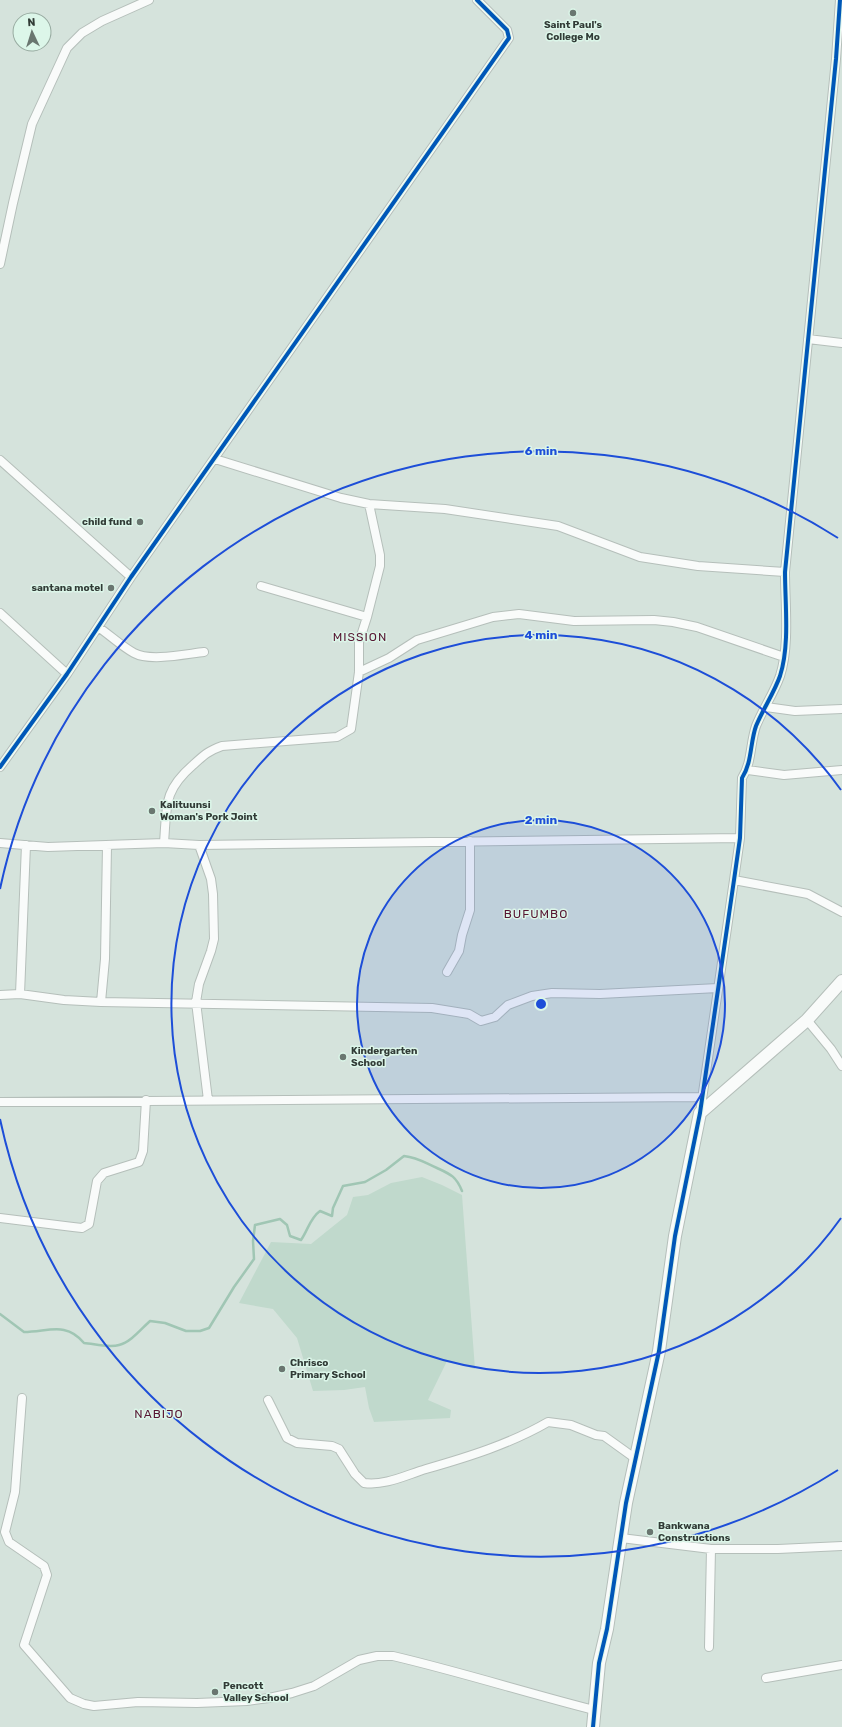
<svg xmlns="http://www.w3.org/2000/svg" width="842" height="1727" font-family="Rubik,sans-serif">
  <style>
    .green { fill: #c0d9cc }
    .lines { fill: none; stroke-linecap: round; stroke-linejoin: round }
    .stream { stroke: #a0c6b4; stroke-width: 2.5 }
    .street-casing { stroke: #b5bfba; stroke-width: 10 }
    .secondary-casing { stroke: #b5bfba; stroke-width: 14 }
    .street { stroke: #f9fbfa; stroke-width: 8 }
    .secondary { stroke: #f9fbfa; stroke-width: 12 }
    .cycleway-casing { stroke: #dcf6e9; stroke-width: 6 }
    .cycleway { stroke: #0057b8; stroke-width: 4 }
    .ring { fill: none; stroke: #1d4ed8; stroke-width: 2 }
    .poi-dot { fill: #6a7670; stroke: #dcf6e9; stroke-width: 1.5 }
    .labels { text-anchor: middle; dominant-baseline: central; stroke-width: 3; stroke-linejoin: round; paint-order: stroke }
    .poi-label { font-size: 10px; font-weight: bold; fill: #313b36; stroke: #dcf6e9; text-anchor: start }
    .quarter-label { font-size: 12px; letter-spacing: 1px; fill: #581733; stroke: #dcf6e9 }
    .centre { fill: #1d4ed8; stroke: #dcf6e9; stroke-width: 2 }
    .ring-label { font-size: 12px; text-anchor: middle; font-weight: bold; fill: #1d4ed8; stroke: #dcf6e9; stroke-width: 3; stroke-linejoin: round; paint-order: stroke }
  </style>
  <rect width="100%" height="100%" fill="#d5e3dc"/>
  <!-- green -->
  <path class="green" d="M422,1177L442,1185L462,1195L475,1369L447,1361L428,1400L451,1410L450,1418L374,1422L369,1408L365,1387L344,1390L313,1391L297,1338L273,1309L239,1303L271,1242L311,1244L347,1215L353,1197L368,1195L391,1183Z"/>
  <g class="lines">
    <!-- stream -->
    <path class="stream" d="M0,1314L24,1332C48,1332 66,1321 84,1343C95,1344 109,1348 119,1345C131,1342 141,1329 150,1321L165,1323L186,1331H200L209,1328L234,1287L254,1259L253,1241L255,1225L280,1219L287,1225L290,1236L301,1240C308,1230 310,1218 320,1211L332,1216L333,1208L343,1186L365,1182L386,1170L404,1156C419,1158 423,1162 437,1168C450,1174 456,1176 462,1191"/>
    <defs>
      <path id="street" d="M0,264L13,203L32,124L67,48L82,33L102,21L149,0
        M808,339L842,343
        M215,459L341,498L369,504L445,509L558,526L640,557L698,566L785,572
        M0,460L131,577
        M261,586L367,617
        M0,613L67,674
        M98,627C110,635 121,646 134,653C150,662 186,654 204,652
        M359,672L389,658L417,640L493,617L519,614L574,621L654,620L673,622L697,627L784,657
        M766,707L795,711L842,709
        M0,767L67,674L131,577L509,38L507,30L477,0
        M748,770L784,775L842,770
        M0,843L48,847L164,843L199,845L740,838
        M164,843C167,806 163,791 193,765C204,755 208,751 222,746L337,737L351,729L359,672V642L367,617L380,566V555L369,504
        M199,845L211,879L213,894L214,939L211,951L199,984L196,1002L208,1100
        M734,880L808,894L842,912
        M447,972L459,951L462,935L470,910V841
        M20,994L64,1000L101,1002L105,959L107,846
        M0,995L20,994L26,845
        M101,1002L432,1008L469,1014L481,1021L495,1017L508,1005L532,996L552,993L600,994L718,988
        M807,1020L831,1049L842,1066
        M0,1102L701,1097
        M700,1113L734,880L740,838L742,778C752,763 750,743 756,726C763,709 774,693 780,676C790,645 785,604 785,572L836,59L840,0
        M0,1218L73,1227L82,1228L89,1224L97,1181L104,1173L139,1162L143,1151L146,1100
        M22,1398L15,1492L5,1532L9,1542L44,1566L47,1575L24,1645L70,1698L84,1704L94,1706L138,1702L197,1703L247,1701L269,1698L292,1693L314,1686L359,1660L377,1656H393C461,1672 527,1693 594,1710
        M268,1400L287,1438L297,1443L332,1446L339,1449L355,1474L364,1483C385,1486 406,1475 426,1469C468,1457 510,1444 548,1422L571,1425L596,1435L604,1436L636,1459
        M621,1538L711,1549H778L842,1546
        M709,1647L711,1549
        M766,1678L842,1665"/>
      <path id="secondary" d="M593,1727L599,1663L607,1629L626,1503L659,1351L675,1236L700,1113L807,1020L842,981"/>
    </defs>
    <!-- street casing -->
    <use href="#street" class="street-casing"/>
    <!-- secondary casing -->
    <use href="#secondary" class="secondary-casing"/>
    <!-- street -->
    <use href="#street" class="street"/>
    <!-- secondary -->
    <use href="#secondary" class="secondary"/>
    <defs>
      <path id="cycleway" d="M0,767L67,674L131,577L509,38L507,30L477,0
        M593,1727L599,1663L607,1629L626,1503L659,1351L675,1236L700,1113L734,880L740,838L742,778C752,763 750,743 756,726C763,709 774,693 780,676C790,645 785,604 785,572L836,59L840,0"/>
    </defs>
    <!-- cycleway casing -->
    <use href="#cycleway" class="cycleway-casing"/>
    <!-- cycleway -->
    <use href="#cycleway" class="cycleway"/>
  </g>
  <!-- distance rings -->
  <circle cx="541" cy="1004" r="184" fill="#1d4ed8" fill-opacity=".12"/>
  <g class="ring">
    <circle cx="541" cy="1004" r="184"/>
    <path d="M841 1218A369 369 0 1 1 841 790"/>
    <path d="M838 1470A553 553 0 0 1 0 1119M0 889A553 553 0 0 1 838 538"/>
  </g>
  <!-- markers -->
  <g class="poi-dot">
    <circle cx="573" cy="13" r="4"/>
    <circle cx="140" cy="522" r="4"/>
    <circle cx="111" cy="588" r="4"/>
    <circle cx="152" cy="811" r="4"/>
    <circle cx="343" cy="1057" r="4"/>
    <circle cx="282" cy="1369" r="4"/>
    <circle cx="650" cy="1532" r="4"/>
    <circle cx="215" cy="1692" r="4"/>
  </g>
  <g class="labels">
    <!-- poi labels -->
    <g class="poi-label">
      <text x="573" y="25" text-anchor="middle">Saint Paul's<tspan x="573" dy="12">College Mo</tspan></text>
      <text x="132" y="522" text-anchor="end">child fund</text>
      <text x="103" y="588" text-anchor="end">santana motel</text>
      <text x="160" y="805">Kalituunsi<tspan x="160" dy="12">Woman's Pork Joint</tspan></text>
      <text x="351" y="1051">Kindergarten<tspan x="351" dy="12">School</tspan></text>
      <text x="290" y="1363">Chrisco<tspan x="290" dy="12">Primary School</tspan></text>
      <text x="658" y="1526">Bankwana<tspan x="658" dy="12">Constructions</tspan></text>
      <text x="223" y="1686">Pencott<tspan x="223" dy="12">Valley School</tspan></text>
    </g>
    <!-- quarter labels -->
    <g class="quarter-label">
      <text x="360" y="637">MISSION</text>
      <text x="536" y="914">BUFUMBO</text>
      <text x="159" y="1414">NABIJO</text>
    </g>
  </g>
  <circle cx="541" cy="1004" r="6" class="centre"/>
  <g class="ring-label">
    <text x="541" y="455">6 min</text>
    <text x="541" y="639">4 min</text>
    <text x="541" y="824">2 min</text>
  </g>
  <!-- north arrow -->
  <g transform="translate(32 32) rotate(356)"><circle r="19" fill="#dcf6e9" stroke="#98aba1"/>
  <path d="M0-3L7 15L0 10L-7 15Z" fill="#6a7670"/>
  <text y="-6" font-size="11" font-weight="bold" text-anchor="middle" fill="#313b36">N</text>
  </g>
</svg>
